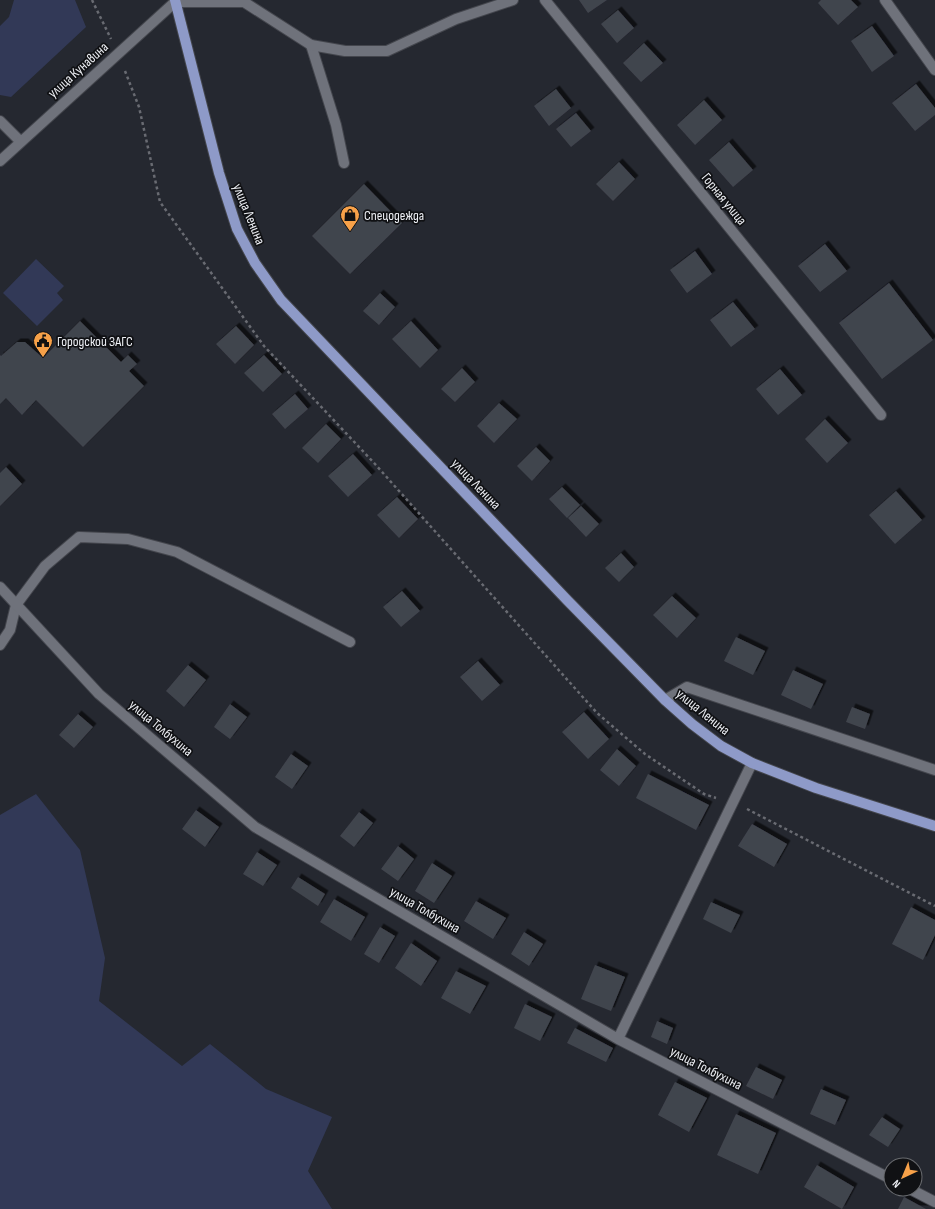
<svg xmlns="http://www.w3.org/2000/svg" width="935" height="1209" font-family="'Sofia Sans Condensed',sans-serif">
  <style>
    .green { fill: #323957 }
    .building { fill: #41444d; filter: url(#shadow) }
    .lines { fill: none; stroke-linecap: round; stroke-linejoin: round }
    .service-casing { stroke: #44464d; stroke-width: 12 }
    .minor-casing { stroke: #44464d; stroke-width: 12 }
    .secondary-casing { stroke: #44464d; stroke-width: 12 }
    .primary-casing { stroke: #44464d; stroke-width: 12 }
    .path { stroke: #696b72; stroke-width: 2.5; stroke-dasharray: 3 3; stroke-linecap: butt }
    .service { stroke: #6f727b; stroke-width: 10 }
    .minor { stroke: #6f727b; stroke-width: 10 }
    .secondary { stroke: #6f727b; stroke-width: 10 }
    .primary { stroke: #8e9ac8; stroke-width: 10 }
    .labels { text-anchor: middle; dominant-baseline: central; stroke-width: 3.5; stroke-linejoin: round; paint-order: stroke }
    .street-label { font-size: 14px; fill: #edeff4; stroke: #101114 }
    .poi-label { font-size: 14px; fill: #edeff4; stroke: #101114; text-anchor: start }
  </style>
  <defs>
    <filter id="shadow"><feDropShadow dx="3.5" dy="-3.5" stdDeviation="0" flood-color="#0009"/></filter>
  </defs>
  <rect width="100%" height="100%" fill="#252830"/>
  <!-- green -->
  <path class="green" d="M14,0H75L86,27L11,97L0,95V26L9,17Z
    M36,259L64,286L57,293L63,300L37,326L3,293Z
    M36,794L80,850L105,958L99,1001L182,1066L210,1044L266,1089L332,1117L308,1171L332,1209H0V815Z"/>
  <!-- building -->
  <path class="building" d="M579,0H607L588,13Z
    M821,0H851L858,7L838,25L818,3Z
    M618,10L634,28L617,43L601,24Z
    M872,26L894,56L872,72L851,41Z
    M644,43L663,63L641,82L623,63Z
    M916,84L935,108V115L915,131L892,103Z
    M556,89L571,108L549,126L534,106Z
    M704,100L722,120L695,145L677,125Z
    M576,113L591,131L571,147L556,129Z
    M729,142L753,170L733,187L709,160Z
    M619,162L635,179L613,201L596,184Z
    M364,184L402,223L350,274L312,236Z
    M825,244L847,271L820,292L798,266Z
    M695,251L712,274L687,293L670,270Z
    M889,283L933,340L882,379L839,323Z
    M380,293L395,307L379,325L363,311Z
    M733,302L755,329L731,347L710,320Z
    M80,321L121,362L128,355L137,364L129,371L144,386L83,447L36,400L22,415L6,398L0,404V355L1,356L17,342H25L43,358Z
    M411,321L438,350L420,368L392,339Z
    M236,326L254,345L235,364L216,344Z
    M264,355L282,374L263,392L244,373Z
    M462,368L475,382L455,402L441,389Z
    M780,369L802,395L778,415L756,389Z
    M295,394L308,409L285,429L272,414Z
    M499,403L517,419L494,443L477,426Z
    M825,419L848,443L827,463L805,439Z
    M326,424L341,439L318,463L302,448Z
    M536,447L550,461L532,481L517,466Z
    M353,454L372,475L348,497L328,476Z
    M6,467L22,484L0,506V473Z
    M562,487L580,505L567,518L549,499Z
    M896,491L922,520L895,544L869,515Z
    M397,497L418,519L399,538L377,515Z
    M581,506L599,524L586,537L568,518Z
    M621,553L634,567L619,582L605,568Z
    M402,591L420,611L401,627L383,607Z
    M672,596L696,618L677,638L653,615Z
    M736,637L765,651L753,675L724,661Z
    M478,661L500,685L482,701L460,677Z
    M188,665L206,680L184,707L166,691Z
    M793,670L823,684L811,709L781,695Z
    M230,704L247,717L230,739L214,727Z
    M852,707L870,714L865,729L846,722Z
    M584,712L609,739L588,759L562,732Z
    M78,714L93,727L74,748L59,735Z
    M617,749L636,766L619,786L600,770Z
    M291,754L308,766L292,789L275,777Z
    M648,774L709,805L696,830L636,798Z
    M196,810L219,827L205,847L182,829Z
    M359,812L373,823L354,847L340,836Z
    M752,824L787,844L774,867L738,846Z
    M398,846L414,859L398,881L381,869Z
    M257,852L277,865L263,886L243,874Z
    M432,863L452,876L434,903L415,891Z
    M298,877L325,894L318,906L291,888Z
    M334,899L365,917L351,941L320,922Z
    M476,901L506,918L493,939L464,921Z
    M711,902L740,915L731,933L703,919Z
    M911,907L935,920V935L923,960L892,944Z
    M380,927L395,936L379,963L364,954Z
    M524,932L543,944L529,966L511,954Z
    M411,943L437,961L421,986L395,968Z
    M595,965L625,977L611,1011L581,999Z
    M456,971L486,986L470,1014L441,998Z
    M525,1004L552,1017L540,1041L514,1028Z
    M657,1021L673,1028L667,1044L651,1037Z
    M575,1028L613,1048L606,1062L567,1043Z
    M756,1067L782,1080L773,1099L746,1086Z
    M675,1082L707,1098L689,1132L658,1115Z
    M821,1089L846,1100L835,1125L810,1114Z
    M736,1114L776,1133L758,1174L717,1155Z
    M882,1117L900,1129L888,1147L869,1135Z
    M817,1165L854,1187L842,1209L804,1187Z
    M904,1197L926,1209H898Z"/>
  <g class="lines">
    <defs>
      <path id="service" d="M311,45L336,125L344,163
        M0,645L10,630L16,605L45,566L79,537L128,539L177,552L350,642
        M665,700L687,687L935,770"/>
      <path id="minor" d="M545,0L881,415
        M885,0L935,70
        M175,2H244L311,45L345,51H387L456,19L513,0
        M0,121L20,141
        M0,587L99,694L255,827L618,1039L891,1179
        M618,1039L752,763
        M910,1189L935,1202"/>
      <path id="secondary" d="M0,161L175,2"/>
      <path id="primary" d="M175,0L219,173L237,229L255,263L281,300L568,601L665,700L692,724L721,746L752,763L816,788L935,826"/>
    </defs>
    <!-- service casing -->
    <use href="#service" class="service-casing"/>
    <!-- minor casing -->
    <use href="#minor" class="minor-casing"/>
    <!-- secondary casing -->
    <use href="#secondary" class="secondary-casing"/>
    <!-- primary casing -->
    <use href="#primary" class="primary-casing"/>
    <!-- path -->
    <path class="path" d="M92,0L111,39
      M125,71L139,107L160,202L264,346L375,464L597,713L645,754L704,794L716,798
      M747,809L935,906"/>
    <!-- service -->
    <use href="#service" class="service"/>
    <!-- minor -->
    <use href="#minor" class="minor"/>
    <!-- secondary -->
    <use href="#secondary" class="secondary"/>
    <!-- primary -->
    <use href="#primary" class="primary"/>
  </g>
  <!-- icons -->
  <defs>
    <symbol id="shop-pin" viewBox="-11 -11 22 30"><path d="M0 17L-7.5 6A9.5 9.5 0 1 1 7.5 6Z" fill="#f7a149" stroke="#101114"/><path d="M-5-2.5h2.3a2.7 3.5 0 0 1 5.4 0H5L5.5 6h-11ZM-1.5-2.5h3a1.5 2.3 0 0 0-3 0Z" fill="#111"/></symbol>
    <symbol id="civic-pin" viewBox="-11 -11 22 30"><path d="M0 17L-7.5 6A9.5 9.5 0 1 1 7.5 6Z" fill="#f7a149" stroke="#101114"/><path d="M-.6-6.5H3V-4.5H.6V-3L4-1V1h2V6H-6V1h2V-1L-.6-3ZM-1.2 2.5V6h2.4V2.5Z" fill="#111"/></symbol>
  </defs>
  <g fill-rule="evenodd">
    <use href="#shop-pin" x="339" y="204" width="22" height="30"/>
    <use href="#civic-pin" x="32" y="330" width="22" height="30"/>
  </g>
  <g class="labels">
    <!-- street labels -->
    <g class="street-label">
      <text transform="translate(78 70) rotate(-42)">улица Кунавина</text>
      <text transform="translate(724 199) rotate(51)">Горная улица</text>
      <text transform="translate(249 214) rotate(68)">улица Ленина</text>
      <text transform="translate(476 484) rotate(46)">улица Ленина</text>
      <text transform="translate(703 712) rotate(39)">улица Ленина</text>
      <text transform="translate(161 728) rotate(40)">улица Толбухина</text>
      <text transform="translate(425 910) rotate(30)">улица Толбухина</text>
      <text transform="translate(706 1068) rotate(27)">улица Толбухина</text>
    </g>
    <!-- poi labels -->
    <g class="poi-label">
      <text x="364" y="215">Спецодежда</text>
      <text x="57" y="341">Городской ЗАГС</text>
    </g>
  </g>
  <!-- north arrow -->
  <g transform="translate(903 1177) rotate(224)"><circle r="19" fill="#101114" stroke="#686a6e"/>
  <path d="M0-3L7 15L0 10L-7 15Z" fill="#f7a149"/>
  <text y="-6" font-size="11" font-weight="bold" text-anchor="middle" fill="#edeff4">N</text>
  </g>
</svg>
